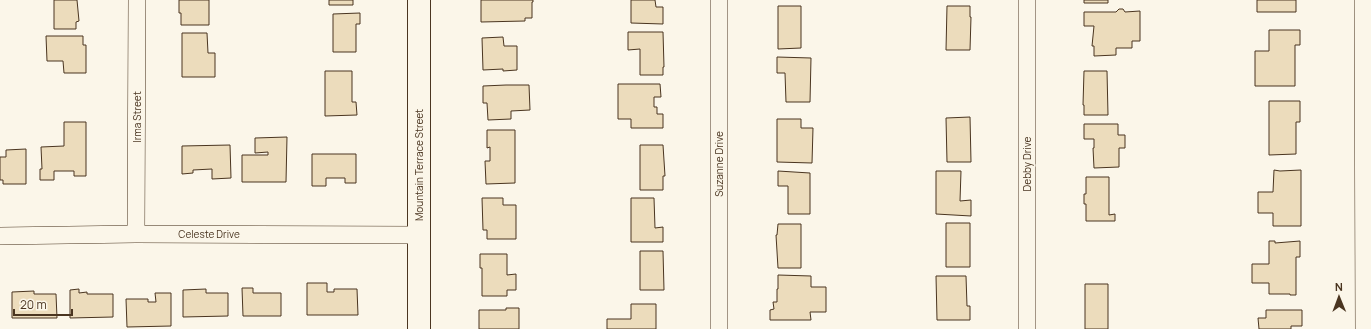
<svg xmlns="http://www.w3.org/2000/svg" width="1371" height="329" font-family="Manrope,sans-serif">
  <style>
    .building { fill: #ecdcbc; stroke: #4a3520 }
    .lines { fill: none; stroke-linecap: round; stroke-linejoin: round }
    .street-casing { stroke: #4a3520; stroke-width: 18 }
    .secondary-casing { stroke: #4a3520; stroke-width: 24 }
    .street { stroke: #fbf6e9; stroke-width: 17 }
    .secondary { stroke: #fbf6e9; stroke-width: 22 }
    .labels { text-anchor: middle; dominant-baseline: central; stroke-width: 3; stroke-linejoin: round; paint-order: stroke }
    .street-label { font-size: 10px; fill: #4a3520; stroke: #fbf6e9 }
  </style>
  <rect width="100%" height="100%" fill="#fbf6e9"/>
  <!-- building -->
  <path class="building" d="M54,0H77L79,21L76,22V29H54Z
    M179,0H209V25H181V13H179Z
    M329,0H353V5H329Z
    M481,0H533V2H532V18H525V21L481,22Z
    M631,0H655L656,7H663V24L631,23Z
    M1084,0H1108V3H1084Z
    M1257,0H1296V12H1257Z
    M778,6H801V48L778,49Z
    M947,6H970V17H971L970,50H946Z
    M1119,9H1123L1125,12L1140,11V41H1132V48H1116V55L1094,56V46H1092L1094,26H1084V12H1116Z
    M360,13V24H356V52H333V14Z
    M1269,30H1300V45H1295V86H1255V51H1269Z
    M628,32H663L664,67H663V75H640V49L628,50Z
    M182,33H207L208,53H215V77H182Z
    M46,36H83V45H86V73H64L63,61H47Z
    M503,37L504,46H517V70L503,71V69L483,70L482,38Z
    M777,57L811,58L810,102H786L785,73H777Z
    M325,71H352V102H356L357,115L325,116Z
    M1084,71H1107L1108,115H1084V105H1083Z
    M618,84H660L661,97H654V107H657V114H663V128H631V119H618Z
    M506,85H529L530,110L511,111V119L488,120L487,103H483V86Z
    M1269,101H1300V122H1296V154L1269,155Z
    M970,117L971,162H947L946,118Z
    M777,119H801V128H813L812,163L777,162Z
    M64,122H86V176H74V171H54V180H40V169H42L41,147L64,146Z
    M1084,124H1118V135H1125V148H1119V167L1094,168L1093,148H1094V139H1084Z
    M487,130H515V183L486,184L485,161H490V147L487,148Z
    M287,137L286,182H242V155H268V152L255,153V138Z
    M230,145L231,178L212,179V169L193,170V173L182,174V146Z
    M640,145H663L665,176H663V190H640Z
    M26,149V184H3V180H0V157H6V150Z
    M312,154H356V183H345V178H326V186H312Z
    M1274,170L1280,171L1301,170V226H1273V213H1258V192H1273Z
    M778,171L810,173V214H788V186H778Z
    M936,171H961L960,201L971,200V216L936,214Z
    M1086,177H1109V215L1115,214V221H1086V204H1084V194H1086Z
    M482,198H503V205H516V239H487V230H483Z
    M631,198H654L655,228L663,227V242H631Z
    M946,223H970V267H946Z
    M778,224H801V268H778L776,235H777Z
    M1269,241H1275V243L1300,241V257H1296V295H1290V294H1269V283H1252V264H1269Z
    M640,251H663L664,290H640Z
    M480,254H507V275L516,274V290H507V296H482V268H480Z
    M778,275L811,276V287H826V312H810L811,320H770V310L774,309L773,302H777V289H778Z
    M936,276H966L967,306H970V320H937Z
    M307,283H327V292H334V289H357L358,315H307Z
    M1085,284H1108V329H1085Z
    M242,288H253V293H281V316H243Z
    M79,289V293L87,292V294H113V317L70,318V290Z
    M206,289V293H228V316L183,317V290Z
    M34,291V294H56L57,318H12V292Z
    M155,293H171V326L127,327L126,299H148V302H156Z
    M631,304H656V329H607V319H631Z
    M506,308H519V329H479V310H506Z
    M1266,310H1302V326H1291V329H1259L1258,318H1266Z"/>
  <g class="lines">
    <defs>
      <path id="street" d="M719,0V329
        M1027,0V329
        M1363,0L1364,329
        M136,234L137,0
        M0,236L136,234L419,235"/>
      <path id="secondary" d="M419,0V329"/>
    </defs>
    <!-- street casing -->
    <use href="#street" class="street-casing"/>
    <!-- secondary casing -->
    <use href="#secondary" class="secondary-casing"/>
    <!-- street -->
    <use href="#street" class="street"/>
    <!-- secondary -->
    <use href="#secondary" class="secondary"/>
  </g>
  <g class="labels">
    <!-- street labels -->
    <g class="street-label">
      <text transform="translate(137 117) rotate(-90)">Irma Street</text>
      <text transform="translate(719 164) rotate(-90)">Suzanne Drive</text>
      <text transform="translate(1027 164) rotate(-90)">Debby Drive</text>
      <text transform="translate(419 165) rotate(-90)">Mountain Terrace Street</text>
      <text x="209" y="234">Celeste Drive</text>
    </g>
  </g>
  <!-- north arrow -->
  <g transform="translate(1339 297) rotate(359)" stroke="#fbf6e9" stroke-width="3" paint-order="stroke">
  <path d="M0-3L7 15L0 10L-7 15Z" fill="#4a3520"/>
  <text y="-6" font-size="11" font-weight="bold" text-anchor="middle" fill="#4a3520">N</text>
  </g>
  <!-- scale -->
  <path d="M14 309v6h58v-6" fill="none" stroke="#4a3520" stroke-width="2"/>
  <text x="20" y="309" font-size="12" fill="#4a3520" stroke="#fbf6e9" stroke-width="3" paint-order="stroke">20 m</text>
</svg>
